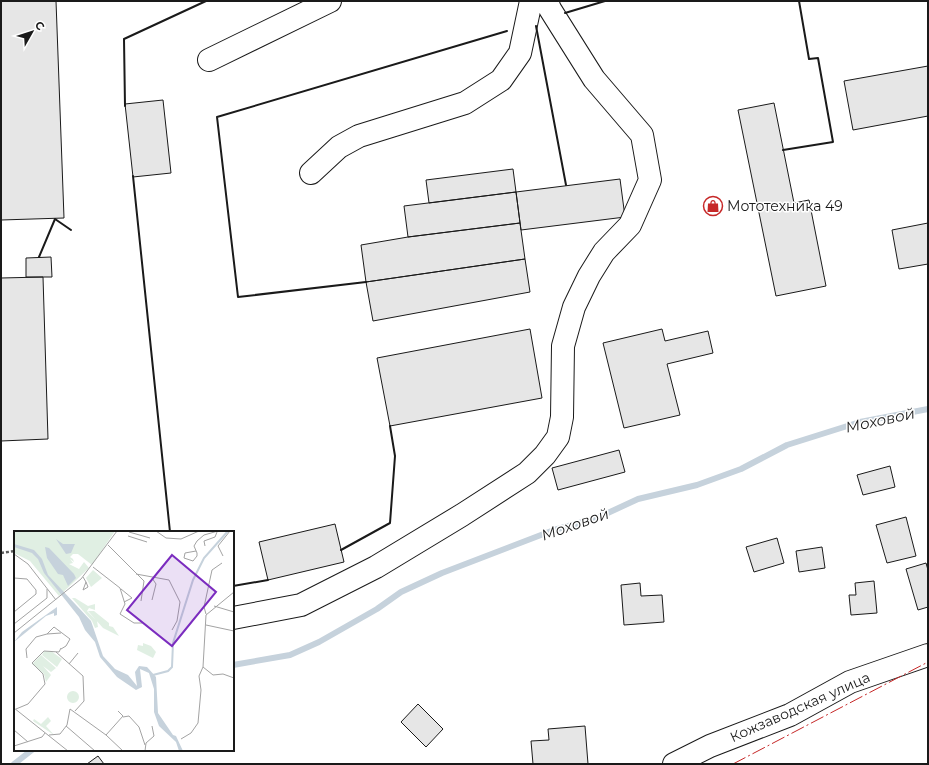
<svg xmlns="http://www.w3.org/2000/svg" width="929" height="765" font-family="Montserrat,sans-serif">
  <style>
    .lines { fill: none; stroke-linecap: round; stroke-linejoin: round }
    .stream { stroke: #c6d2dc; stroke-width: 6 }
    .building { fill: #e6e6e6; stroke: #1a1a1a }
    .minor-casing { stroke: #1a1a1a; stroke-width: 24 }
    .path { stroke: #5f5f5f; stroke-width: 2.5; stroke-dasharray: 3 2; stroke-linecap: butt }
    .minor { stroke: #fff; stroke-width: 22 }
    .wall { stroke: #1a1a1a; stroke-width: 2 }
    .power { stroke: #c62828; stroke-width: 1; stroke-dasharray: 14 3 2 3; stroke-linecap: butt }
    .labels { text-anchor: middle; dominant-baseline: central; stroke-width: 3; stroke-linejoin: round; paint-order: stroke }
    .poi-label { font-size: 14px; fill: #1a1a1a; stroke: #fff; text-anchor: start }
    .street-label { font-size: 14px; fill: #1a1a1a; stroke: #fff }
    .water-label { font-size: 15px; font-style: italic; fill: #1a1a1a; stroke: #fff }
    .inset-river { fill: none; stroke: #c6d2dc; stroke-width: 2 }
    .inset-road { fill: none; stroke: #a3a3a3; stroke-width: 1 }
    .view { fill: #7b2cbf; fill-opacity: 0.15; stroke: #7b2cbf; stroke-width: 2 }
    .inset-edge { fill: none; stroke: #1a1a1a; stroke-width: 2 }
  </style>
  <rect width="100%" height="100%" fill="#fff"/>
  <g class="lines">
    <!-- stream -->
    <path class="stream" d="M233,665L290,655L319,642L377,609L401,592L442,573L554,530L597,518L638,499L697,485L741,469L787,445L860,422L928,409
      M14,764L32,750"/>
  </g>
  <!-- building -->
  <path class="building" d="M1,1H56L64,218L1,220Z
    M928,66V116L853,130L844,81Z
    M163,100L171,173L133,177L125,104Z
    M774,103L794,203L809,200L826,286L776,296L738,110Z
    M513,169L516,192L429,203L426,180Z
    M620,179L625,217L521,230L516,192Z
    M516,192L520,223L408,237L404,206Z
    M520,223L525,259L366,282L361,245L408,237Z
    M928,223V264L899,269L892,230Z
    M51,257L52,277H26V258Z
    M525,259L530,292L373,321L366,282Z
    M43,277L48,439L1,441V278Z
    M530,329L542,398L390,426L377,358Z
    M662,329L665,341L708,331L713,353L667,364L680,415L624,428L603,343Z
    M619,450L625,472L558,490L552,468Z
    M890,466L895,487L863,495L857,475Z
    M906,517L916,556L887,563L876,525Z
    M335,524L344,562L268,580L259,542Z
    M777,538L784,563L754,572L746,547Z
    M822,547L825,568L799,572L796,551Z
    M926,563L928,570V607L918,610L906,569Z
    M874,581L877,613L851,615L849,595H856L855,583Z
    M640,583L641,596L662,595L664,622L624,625L621,585Z
    M418,704L443,729L426,747L401,722Z
    M585,726L588,764H533L531,741L549,740L548,729Z
    M98,756L104,764H87Z"/>
  <g class="lines">
    <defs>
      <path id="minor" d="M209,60L330,1
        M311,173L339,147L359,136L465,103L501,80L520,53L531,1
        M233,618L301,605L376,567L462,515L527,473L545,455L558,437L562,417L563,346L574,307L589,276L604,252L630,225L650,180L642,135L594,79L550,9L547,1
        M674,764L710,746L790,715L850,682L928,655"/>
    </defs>
    <!-- minor casing -->
    <use href="#minor" class="minor-casing"/>
    <!-- path -->
    <path class="path" d="M1,553L15,551"/>
    <!-- minor -->
    <use href="#minor" class="minor"/>
    <!-- wall -->
    <path class="wall" d="M565,13L605,1
      M536,26L566,185
      M125,106L124,39L206,1
      M783,150L833,142L818,58L809,59L799,1
      M133,176L170,532
      M39,257L55,219L71,230
      M366,282L238,297L217,117L507,31
      M341,550L390,523L395,456L390,426
      M233,586L268,580"/>
    <!-- power -->
    <path class="power" d="M733,764L928,662"/>
  </g>
  <!-- icons -->
  <defs>
    <symbol id="shop-ring" viewBox="-11 -11 22 22"><circle r="9.5" fill="#fff" stroke="#c62828" stroke-width="1.5"/><path d="M-5-2.5h2.3a2.7 3.5 0 0 1 5.4 0H5L5.5 6h-11ZM-1.5-2.5h3a1.5 2.3 0 0 0-3 0Z" fill="#c62828"/></symbol>
  </defs>
  <g fill-rule="evenodd">
    <use href="#shop-ring" x="702" y="195" width="22" height="22"/>
  </g>
  <g class="labels">
    <!-- poi labels -->
    <g class="poi-label">
      <text x="727" y="206">Мототехника 49</text>
    </g>
    <!-- street labels -->
    <g class="street-label">
      <text transform="translate(800 707) rotate(-24)">Кожзаводская улица</text>
    </g>
    <!-- water labels -->
    <g class="water-label">
      <text transform="translate(880 420) rotate(-12)">Моховой</text>
      <text transform="translate(575 524) rotate(-19)">Моховой</text>
    </g>
  </g>
  <!-- overview -->
  <g transform="translate(14 531)">
    <rect width="220" height="220" fill="#fff"/>
    <path d="M0,0H101L78,34L64,23H59L56,26L59,28L60,31L56,28L59,32L55,33L65,38L70,31L75,37L45,65L16,30L0,22ZM79,39L88,47L77,56L72,47ZM58,67H61L74,75L81,73V79L75,77L73,80L83,90L84,96L81,97L78,90ZM74,80H80L95,92V95L99,96L105,105L89,97ZM129,112L137,115L142,121L139,127L123,119L124,114L129,115ZM30,120H37L48,128L43,136L28,124ZM27,124L42,137L37,141L29,135L37,144L32,151L30,143L18,133ZM53 166a6 6 0 1 1 12 0a6 6 0 1 1-12 0ZM34,186L37,190L32,195L40,204L19,190L20,188L27,193Z" fill="#e0efe3"/>
    <path d="M42,8L49,13H61L60,15L57,22L52,23ZM0,13L20,19L28,28L34,44L77,90L89,125L101,138L114,144L123,155L121,141L125,135L133,136L142,146L144,182L159,204L162,205L169,220H165L162,211L145,195L140,181V158L135,142L126,138L128,156L122,159L103,146L86,126L81,111L71,99L65,86L30,42L24,28L18,22L0,16ZM31,16L35,17L60,43L62,47L54,55L49,44L44,43L33,27ZM43,76V84L40,85V82L32,85L0,111L8,101Z" fill="#c6d2dc"/>
    <path class="inset-river" d="M139,144L154,140L158,136L159,112L179,49L190,27L214,0"/>
    <path class="inset-road" d="M142,0L152,7L167,8L185,0M115,1L136,7M114,5L133,11M94,14L130,50L127,70M191,15L190,10L201,6L203,1M182,20L171,22L170,27L179,30L183,25V22L180,15L183,10L190,4L204,0M0,23L14,33L42,69M209,25L204,15L216,0M79,36L106,57L111,73L106,83L120,92H128M122,43L155,49L166,71L163,90L158,99M69,46L72,51L69,59L74,56L72,51M0,47L13,48L22,59V63L0,81M138,47L142,53L138,69M107,58L118,67L110,71M200,75L220,81M192,83L190,76L198,39L208,32M0,93L33,67V58M192,94L220,100M0,102L67,48L103,0M33,103L47,102M42,121L69,145L70,170L61,180M13,127L12,118L22,106L33,103L40,96L56,108L52,115L47,118M55,133L64,122M189,136L199,144L209,143L220,147M0,177L54,220M2,178L14,173L31,153L29,143L18,132L30,120L45,121L47,117M109,186L115,185L125,196L131,214M52,195L81,220M0,199L14,211M35,204L46,203L53,194L56,178L92,204L109,185L104,180M92,204L109,220M167,208L177,202L184,192L187,159L185,145L189,136L192,84L220,61M0,215L28,206L31,202M131,220L132,212L140,205L138,195"/>
    <path class="view" d="M158,24L202,61L158,115L113,79Z"/>
    <rect width="220" height="220" class="inset-edge"/>
  </g>
  <!-- border -->
  <rect width="929" height="765" fill="none" stroke="#1a1a1a" stroke-width="4"/>
  <!-- north arrow -->
  <g transform="translate(32 32) rotate(51)" stroke="#ffffff" stroke-width="3" paint-order="stroke">
  <path d="M0-3L7 15L0 10L-7 15Z" fill="#1a1a1a"/>
  <text y="-6" font-size="11" font-weight="bold" text-anchor="middle" fill="#1a1a1a">С</text>
  </g>
</svg>
